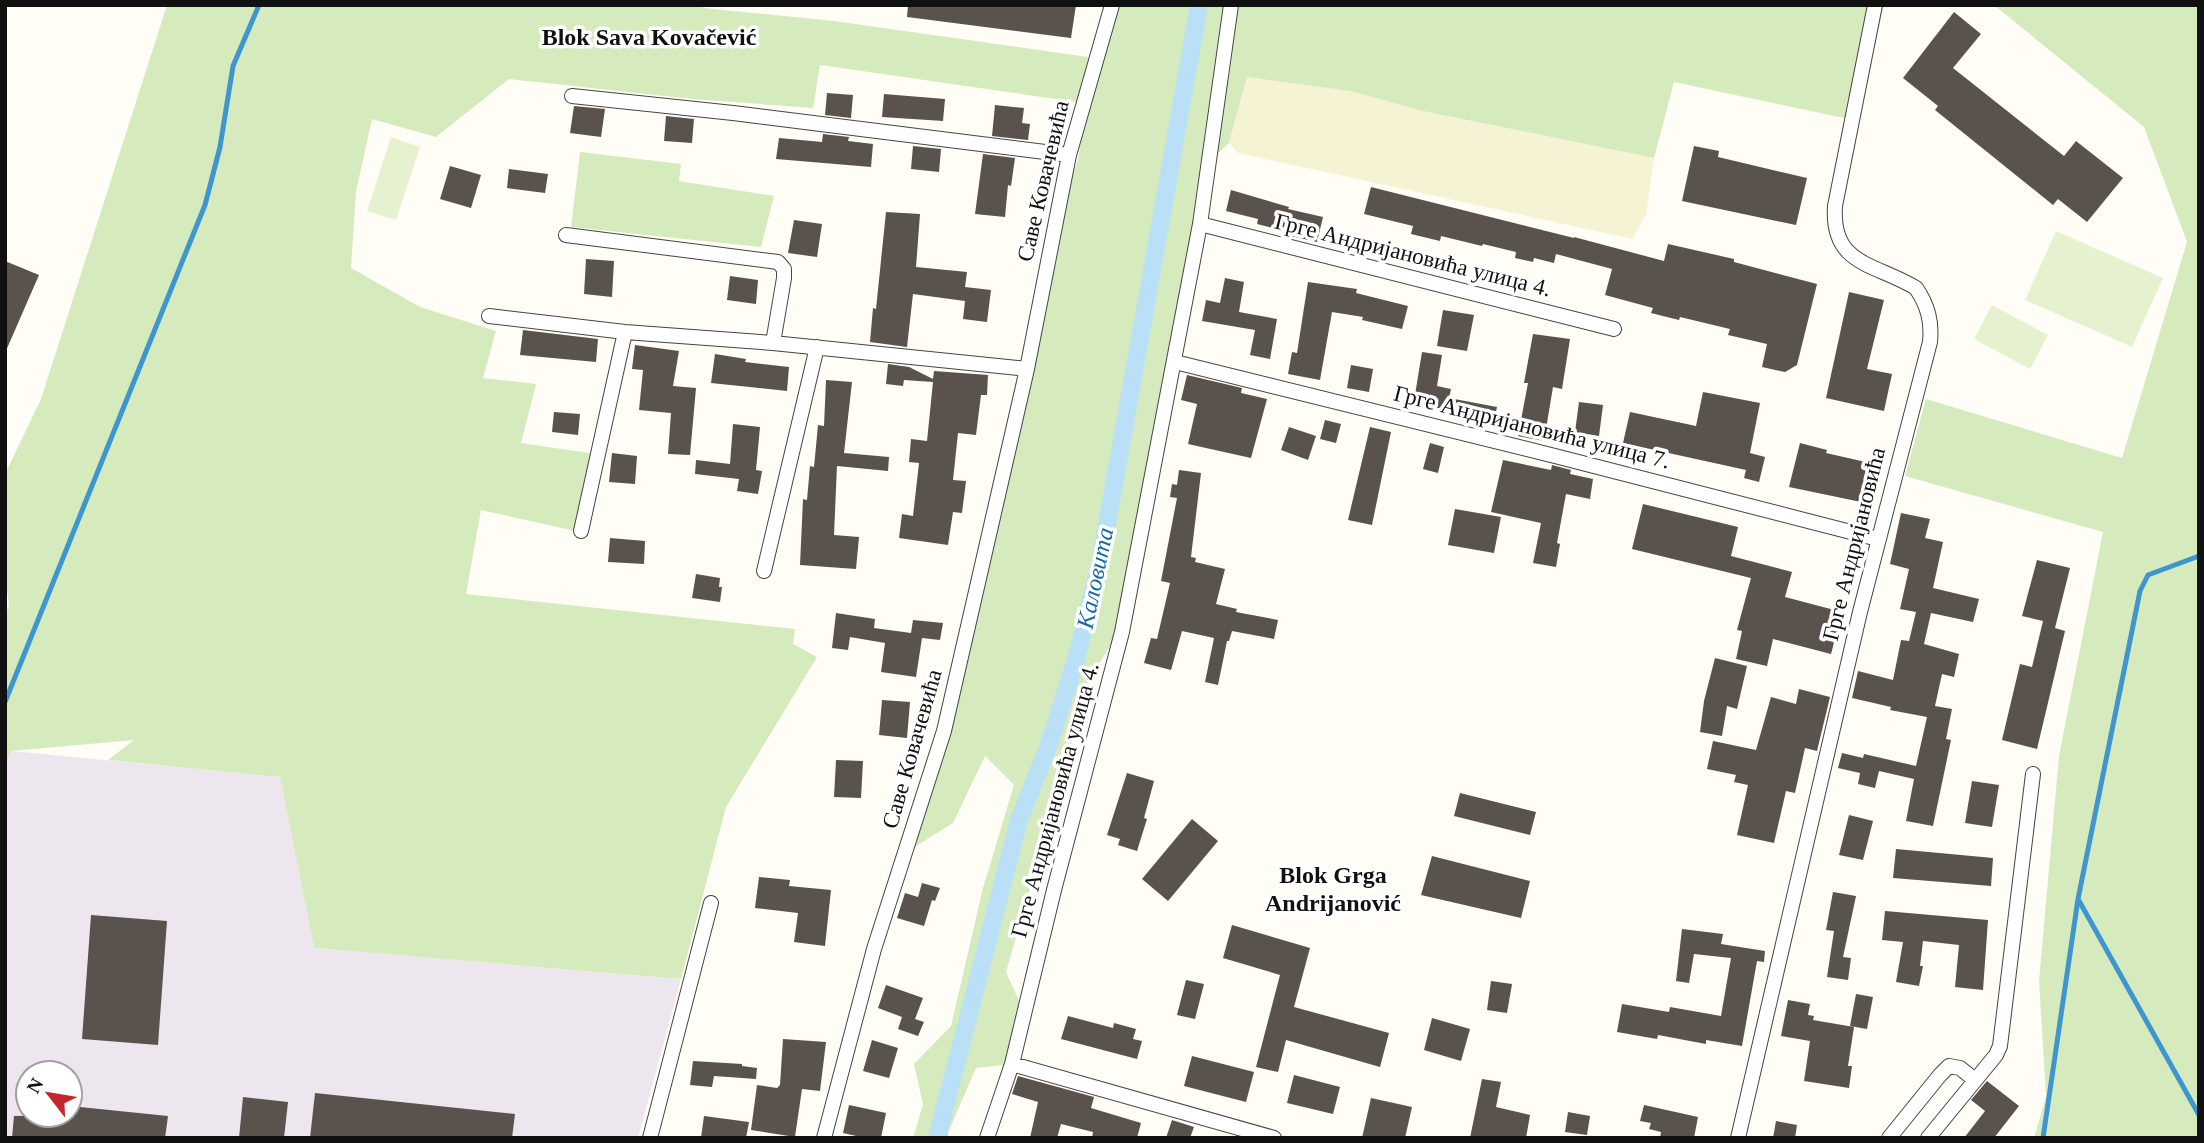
<svg xmlns="http://www.w3.org/2000/svg" width="2204" height="1143" font-family="'Times New Roman',serif">
  <style>
    .industrial { fill: #eee6ef; fill-rule: evenodd }
    .farmland { fill: #f6f3d4 }
    .green { fill: #d5ebbd }
    .pitch { fill: #e6f2cf }
    .lines { fill: none; stroke-linecap: round; stroke-linejoin: round }
    .stream { stroke: #3f96cf; stroke-width: 5 }
    .canal { stroke: #b9e0f7; stroke-width: 18 }
    .building { fill: #5a524d }
    .minor-casing { stroke: #444; stroke-width: 16 }
    .minor { stroke: #fff; stroke-width: 14 }
    .labels { text-anchor: middle; dominant-baseline: central; stroke-width: 7; stroke-linejoin: round; paint-order: stroke }
    .street-label { font-size: 23px; fill: #111; stroke: #fff }
    .neighbourhood-label { font-size: 24px; font-weight: bold; fill: #111; stroke: #fff }
    .water-label { font-size: 24px; font-style: italic; fill: #1768a6; stroke: #fff }
  </style>
  <rect width="100%" height="100%" fill="#fffdf5"/>
  <!-- industrial -->
  <path class="industrial" d="M11,751L281,777L314,948L681,979L638,1138H5V766ZM28,1073H70V1115H28Z"/>
  <!-- farmland -->
  <path class="farmland" d="M1247,77L1350,91L1423,111L1654,158L1646,215L1632,239L1238,153L1229,143Z"/>
  <!-- green -->
  <path class="green" d="M167,5H703V8L834,21L1095,58L1084,103L820,65L813,108L692,99L509,79L436,137L372,119L356,191L351,268L420,307L496,331L483,378L536,384L521,443L596,454L580,532L481,510L466,594L795,629L793,644L817,657L726,807L681,979L314,948L280,777L108,760L134,740L11,751L5,765V614L9,606L5,575V474L41,399Z
    M1119,5H1884L1858,121L1674,82L1654,158L1423,111L1350,91L1247,77L1229,143L1207,164L1124,624L1090,678L1006,972L1024,1012L1012,1064L976,1068L948,1133L949,1138H913L923,1104L914,1064L951,1026L983,888L1014,785L985,756L953,823L905,853L945,728L1056,220L1078,159L1085,115Z
    M1994,5H2199V1138H2034L2046,1097L2039,981L2059,756L2103,532L1905,476L1926,399L2122,458L2187,242L2144,127Z
    M580,152L681,164L679,181L774,196L761,247L571,227Z"/>
  <!-- pitch -->
  <path class="pitch" d="M391,137L420,147L396,220L367,211Z
    M2056,231L2163,278L2132,347L2025,300Z
    M1992,305L2048,335L2030,369L1974,339Z"/>
  <g class="lines">
    <!-- stream -->
    <path class="stream" d="M5,702L205,205L220,147L233,66L259,5
      M2078,899L2199,1115
      M2043,1138L2078,899L2140,591L2148,575L2199,556"/>
    <!-- canal -->
    <path class="canal" d="M937,1138L1019,820L1047,750L1075,663L1099,569L1199,5"/>
  </g>
  <!-- building -->
  <path class="building" d="M908,5H1076L1071,38L907,17Z
    M1954,12L1981,34L1953,68L2064,156L2076,141L2123,178L2087,222L2058,199L2053,205L1935,110L1938,106L1903,78Z
    M827,93L853,95L851,118L825,115Z
    M884,94L945,99L943,121L882,117Z
    M995,105L1024,108L1022,123L1030,124L1028,140L992,136Z
    M574,106L605,109L601,137L570,133Z
    M666,116L694,119L692,143L664,141Z
    M823,134L849,137L848,141L873,144L871,167L776,159L779,138L822,142Z
    M913,146L941,149L939,172L911,169Z
    M1694,146L1719,151L1718,157L1807,178L1796,225L1682,201Z
    M983,154L1015,158L1011,186L1008,185L1005,217L975,214Z
    M450,166L481,175L471,208L440,199Z
    M509,169L548,174L545,193L507,188Z
    M1371,187L1574,238V237L1664,261L1668,244L1734,259V262L1817,284L1797,365L1785,372L1762,367L1767,344L1728,335L1730,329L1680,317L1679,320L1651,313L1653,308L1605,295L1612,269L1556,254L1554,263L1534,258L1533,262L1515,258L1516,252L1483,244L1482,246L1441,236L1440,241L1411,234L1413,226L1364,214Z
    M1231,190L1289,207L1288,209L1323,217L1317,242L1287,235L1288,232L1257,224L1258,219L1226,211Z
    M886,212L920,214L916,267L967,272L965,287L991,290L987,322L963,319L965,301L913,294L907,347L870,342L873,308L876,309Z
    M794,220L822,224L817,257L788,253Z
    M586,259L614,261L612,297L584,294Z
    M5,261L39,275L5,353Z
    M730,276L758,280L756,304L727,300Z
    M1225,278L1244,282L1239,312L1277,319L1270,359L1250,355L1255,330L1202,321L1206,300L1220,303Z
    M1308,282L1357,289L1356,293L1408,306L1402,329L1362,320L1363,317L1332,312L1320,380L1288,374L1292,352L1297,353Z
    M1849,292L1884,300L1867,369L1892,374L1884,411L1826,398Z
    M1443,310L1474,315L1467,351L1437,346Z
    M523,330L598,339L596,362L520,355Z
    M1533,334L1570,339L1562,389L1553,387L1544,441L1518,436L1528,383H1524Z
    M635,345L679,351L673,386L696,388L690,455L668,454L671,413L639,410L643,370L632,369Z
    M1422,352L1442,355L1437,386L1451,389L1449,398L1497,407L1494,421L1437,408L1438,405L1414,401Z
    M715,354L746,359L745,362L789,367L787,391L711,383Z
    M888,364L909,367L933,379L934,371L988,375L987,395H981L976,435L958,433L953,480L966,481L962,513L953,512L948,545L899,538L902,514L913,516L919,463L909,462L911,439L927,441L933,382L904,380L903,386L886,384Z
    M1351,365L1373,369L1369,392L1347,388Z
    M1187,375L1242,388L1241,393L1267,399L1251,458L1188,444L1197,404L1181,400Z
    M826,380L852,382L844,453L889,457L888,471L837,466L834,535L859,537L856,569L800,565L803,499L807,500L810,466L814,467L818,425L824,426Z
    M1703,392L1760,403L1750,453L1765,457L1759,482L1744,478L1746,470L1623,443L1630,412L1696,426Z
    M1579,402L1603,405L1599,436L1575,432Z
    M554,412L580,414L578,435L552,432Z
    M1325,420L1341,424L1336,443L1320,439Z
    M733,424L760,427L756,470L762,471L758,494L737,491L739,479L695,474L696,460L730,464Z
    M1289,427L1316,436L1308,460L1281,450Z
    M1370,427L1391,432L1372,525L1348,520Z
    M1430,443L1444,447L1438,473L1423,469Z
    M1800,443L1827,450L1826,453L1870,463L1861,502L1789,487Z
    M612,453L637,456L635,484L609,482Z
    M1503,460L1551,470L1552,465L1571,470L1570,474L1593,479L1590,499L1566,494L1557,543L1560,544L1556,567L1533,563L1541,523L1491,512Z
    M1179,470L1201,473L1191,557L1196,558L1195,562L1225,569L1216,604L1237,609L1236,612L1278,620L1274,639L1232,631L1229,641H1227L1218,685L1205,682L1214,638L1182,631L1171,670L1144,663L1151,638L1157,639L1170,583L1161,581L1177,498L1170,497L1172,484L1177,485Z
    M1643,504L1738,527L1731,556L1792,572L1785,597L1842,612L1831,654L1773,639L1767,666L1736,659L1742,631L1737,630L1751,578L1632,549Z
    M1455,509L1501,517L1494,553L1448,545Z
    M1901,513L1930,519L1925,538L1943,542L1933,588L1979,599L1973,622L1931,613L1924,644L1959,654L1954,677L1942,674L1935,706L1952,709L1946,739L1951,740L1933,826L1906,821L1914,779L1879,771L1875,788L1858,784L1860,773L1838,768L1842,753L1863,758L1864,754L1916,766L1927,717L1890,710L1891,707L1852,698L1858,671L1893,680L1901,640L1909,641L1916,612L1900,609L1909,569L1890,564Z
    M610,538L645,541L644,564L608,562Z
    M2037,560L2070,568L2055,628L2065,631L2037,749L2002,740L2020,664L2032,667L2043,621L2022,616Z
    M696,574L720,578L719,587H722L720,602L692,598Z
    M836,613L875,619L874,628L911,633L913,620L943,623L940,640L922,638L916,677L881,672L885,643L850,637L848,650L832,648Z
    M1715,658L1747,666L1737,709L1727,706L1722,736L1700,732L1704,701Z
    M1799,689L1830,697L1817,751L1805,748L1795,793L1786,791L1774,843L1737,835L1748,785L1734,782L1736,775L1707,769L1713,741L1756,750L1771,697L1796,704Z
    M882,700L910,702L907,738L879,735Z
    M836,760L863,761L861,798L834,797Z
    M1127,773L1154,781L1144,818L1147,819L1137,851L1118,845L1120,839L1107,835Z
    M1972,781L1999,785L1992,827L1965,823Z
    M1460,793L1536,812L1530,835L1454,816Z
    M1849,815L1873,821L1863,860L1839,855Z
    M1192,819L1218,841L1168,901L1142,879Z
    M1896,849L1993,858L1991,886L1893,878Z
    M1432,856L1530,881L1521,918L1421,895Z
    M759,877L790,880L789,886L831,890L825,946L794,942L798,913L755,908Z
    M922,883L940,888L935,901L932,900L924,926L897,918L905,893L918,897Z
    M1833,892L1856,896L1843,957L1851,958L1848,980L1827,977L1834,931L1826,930Z
    M1885,911L1988,920L1983,990L1955,987L1959,945L1923,941L1920,966H1923L1919,986L1896,982L1903,942L1882,940Z
    M91,915L167,921L158,1045L82,1039Z
    M1232,925L1310,948L1294,1007L1389,1033L1380,1067L1286,1040L1278,1072L1256,1067L1280,975L1223,958Z
    M1682,929L1723,934L1721,944L1765,951L1764,962L1757,961L1742,1046L1706,1040V1044L1658,1035L1657,1039L1617,1032L1622,1004L1669,1012L1670,1007L1721,1016L1731,958L1694,954L1689,983L1676,981Z
    M1186,980L1204,984L1195,1019L1177,1015Z
    M1491,981L1512,984L1507,1013L1487,1010Z
    M886,985L923,998L915,1019L924,1022L918,1036L898,1029L902,1017L878,1008Z
    M1856,994L1873,997L1867,1029L1850,1026Z
    M1788,1000L1810,1004L1808,1015L1814,1016L1813,1020L1854,1027L1848,1066H1852L1849,1088L1804,1081L1810,1041L1781,1036Z
    M1068,1016L1113,1028L1114,1023L1136,1029L1133,1039L1142,1041L1137,1059L1061,1039Z
    M1432,1018L1470,1029L1461,1061L1424,1050Z
    M783,1039L826,1042L820,1091L802,1089L795,1137L751,1130L757,1085L777,1088L780,1085Z
    M872,1040L898,1048L889,1078L863,1071Z
    M1192,1056L1254,1072L1246,1102L1184,1086Z
    M693,1061L742,1064V1066L757,1068L756,1079L714,1076L712,1087L690,1085Z
    M1294,1075L1340,1087L1333,1114L1287,1103Z
    M1018,1076L1094,1097L1091,1108L1141,1123L1137,1138H1092L1093,1132L1061,1124L1057,1138H1030L1038,1102L1012,1094Z
    M1482,1079L1501,1082L1496,1107L1530,1115L1526,1138H1470Z
    M1987,1081L2019,1106L1994,1138H1964L1985,1111L1971,1100Z
    M315,1093L515,1114L512,1138H310Z
    M243,1097L288,1102L284,1138H239Z
    M1371,1098L1412,1107L1405,1138H1362Z
    M849,1105L886,1113L881,1138H865L843,1133Z
    M1644,1105L1698,1117L1694,1138H1660L1661,1132L1649,1129L1651,1123L1640,1121Z
    M70,1106L168,1116L165,1138H12L14,1116L70,1115Z
    M1568,1112L1590,1116L1587,1135L1565,1132Z
    M704,1116L749,1122L746,1138H701Z
    M1172,1120L1194,1127L1190,1138H1166Z
    M1776,1121L1797,1125L1795,1138H1773Z"/>
  <g class="lines">
    <defs>
      <path id="minor" d="M572,96L733,113L1069,155
        M1200,224L1614,329
        M566,235L778,262L784,269V278L773,343
        M489,316L625,332L773,343L1027,369
        M1175,362L1555,456L1878,539
        M581,531L625,332
        M764,571L817,347
        M1012,1064L1274,1138
        M650,1138L711,903
        M824,1138L874,949L944,731L1027,369L1069,155L1112,5
        M987,1138L1012,1064L1054,890L1122,632L1200,224L1231,5
        M1738,1138L1860,612L1930,342C1932,321 1928,306 1916,288C1875,263 1831,266 1835,206L1875,5
        M1889,1138L1940,1075L1949,1066L1960,1068L1975,1080
        M1928,1138L1996,1055L2000,1046L2033,774"/>
    </defs>
    <!-- minor casing -->
    <use href="#minor" class="minor-casing"/>
    <!-- minor -->
    <use href="#minor" class="minor"/>
  </g>
  <g class="labels">
    <!-- street labels -->
    <g class="street-label">
      <text transform="translate(1043 181) rotate(-77)">Саве Ковачевића</text>
      <text transform="translate(1413 255) rotate(14)">Грге Андријановића улица 4.</text>
      <text transform="translate(1532 427) rotate(14)">Грге Андријановића улица 7.</text>
      <text transform="translate(1854 544) rotate(-76)">Грге Андријановића</text>
      <text transform="translate(912 749) rotate(-74)">Саве Ковачевића</text>
      <text transform="translate(1055 800) rotate(-75)">Грге Андријановића улица 4.</text>
    </g>
    <!-- neighbourhood labels -->
    <g class="neighbourhood-label">
      <text x="649" y="37">Blok Sava Kovačević</text>
      <text x="1333" y="875">Blok Grga<tspan x="1333" dy="28">Andrijanović</tspan></text>
    </g>
    <!-- water labels -->
    <g class="water-label">
      <text transform="translate(1095 578) rotate(-78)">Каловита</text>
    </g>
  </g>
  <!-- border -->
  <rect width="2204" height="1143" fill="none" stroke="#111111" stroke-width="14"/>
  <!-- north arrow -->
  <g transform="translate(49 1094) rotate(301)"><circle r="33" fill="#ffffff" stroke="#a0a0a0" stroke-width="2"/>
  <path d="M0-5L12 26L0 18L-12 26Z" fill="#c4262e"/>
  <text y="-10" font-size="19" font-weight="bold" text-anchor="middle" fill="#111111">N</text>
  </g>
</svg>
